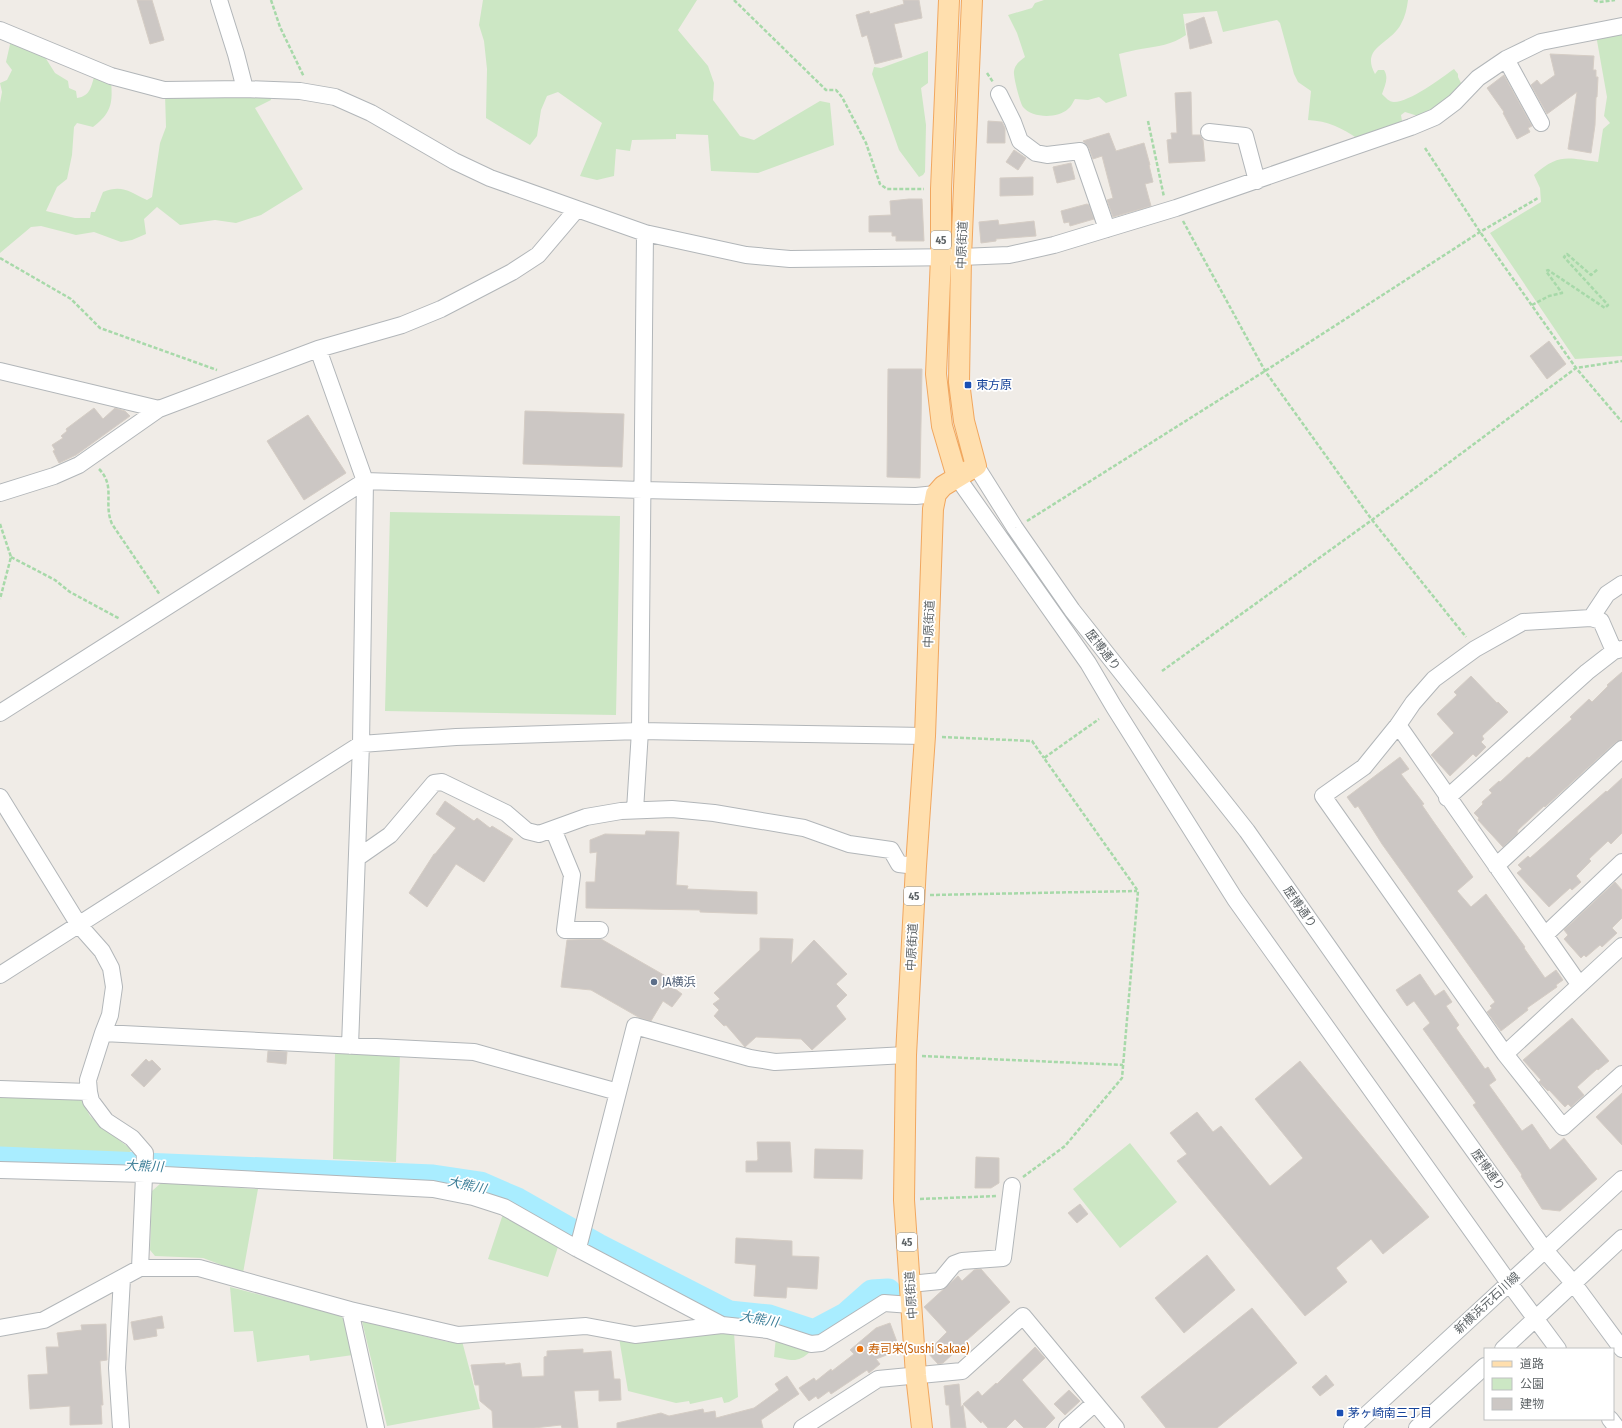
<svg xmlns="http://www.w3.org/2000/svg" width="1622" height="1428" font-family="'Fira Sans Condensed','Noto Sans JP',sans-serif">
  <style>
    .green { fill: #cce7c4 }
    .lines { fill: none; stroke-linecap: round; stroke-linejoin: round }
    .river { stroke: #a9edff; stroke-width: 27 }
    .building { fill: #ccc7c4; stroke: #d5cdc5 }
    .minor-casing { stroke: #b2b6b9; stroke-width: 18 }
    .major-casing { stroke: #f1a75f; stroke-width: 22 }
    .path { stroke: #a7d9a9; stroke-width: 2.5; stroke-dasharray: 4 2; stroke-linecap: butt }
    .minor { stroke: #fff; stroke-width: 16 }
    .major { stroke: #ffdfae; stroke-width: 20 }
    .transit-dot { fill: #1a4fb4; stroke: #fff; stroke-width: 1.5 }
    .service-dot { fill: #5c6f8a; stroke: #fff; stroke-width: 1.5 }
    .food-dot { fill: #e8710a; stroke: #fff; stroke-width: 1.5 }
    .labels { text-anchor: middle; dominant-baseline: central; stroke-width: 3.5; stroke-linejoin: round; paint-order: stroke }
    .shield { fill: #fff; stroke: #8e9295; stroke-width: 1 }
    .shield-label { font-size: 11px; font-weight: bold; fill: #5e6467 }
    .street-label { font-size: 12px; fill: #5e6467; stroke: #fff }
    .transit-label { font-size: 12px; fill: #164399; stroke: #fff; text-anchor: start }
    .service-label { font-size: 12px; fill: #4e5e75; stroke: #fff; text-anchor: start }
    .food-label { font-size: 12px; fill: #c56008; stroke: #fff; text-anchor: start }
    .water-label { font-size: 13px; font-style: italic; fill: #3b7d97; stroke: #fff }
  </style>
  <rect width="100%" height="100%" fill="#f0ece7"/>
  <!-- green -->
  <path class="green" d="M483,0H697L678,30L708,66L714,83L713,100L740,136L754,140L820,101L830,103L834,145L758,173L711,171L708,135L676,134V139L632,140L630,151L616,149L614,176L597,180L580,176L602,123L558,92L547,96L541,110L537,136L530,145L486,118L487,69L484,41L479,25Z
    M1044,0H1408C1407,8 1405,17 1401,24C1391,44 1360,47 1375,74L1378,70H1384C1389,78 1385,85 1382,94C1385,97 1389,102 1394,102C1410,102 1441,78 1454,69L1458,74V77L1463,87L1424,114L1418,116L1405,112L1401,115L1402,121L1358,139C1342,128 1328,121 1308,120L1311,91L1298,82L1294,74L1280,23L1277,20L1223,32L1217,11L1183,14L1186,35C1172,45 1158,46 1141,49C1134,50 1127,52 1119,54L1127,96L1106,103L1099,97L1088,100L1075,99C1073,102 1071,107 1068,109C1057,119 1032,118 1023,107C1020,103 1013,76 1014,71C1015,64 1020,61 1025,57L1017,33L1008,15L1032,8L1035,3Z
    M1622,29V356L1575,359L1490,233L1541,202L1540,188L1534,175C1559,153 1567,158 1598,162L1603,129L1610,123L1604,116L1607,97L1596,35Z
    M11,40L43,54L55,73L68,81L69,88L76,91L77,98C91,96 91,86 95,74L111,81C113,104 111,113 93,127L77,123L74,127L72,155L67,179L57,187L46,211L75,218H90L91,212H95L103,192C122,184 130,192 147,200L152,197L160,143L166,127L165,94H270L271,100L255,108L303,189L261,215L236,223L215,220L180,225L157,207L144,219L146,234L132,240L121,242L94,232L76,235L41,226L31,227L0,253V103L2,92L0,83L7,80L12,70L6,62Z
    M928,51V83L921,88L926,125L925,172L923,175L919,177L899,150L872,74L874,67L881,68Z
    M390,512L620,516L616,715L385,711Z
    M335,1052L400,1054L396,1162L333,1159Z
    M0,1097H80L90,1116L101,1126L132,1150L124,1157L0,1156Z
    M1130,1143L1177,1202L1120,1248L1073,1189Z
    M161,1183L258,1189L243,1273L203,1258L155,1256L150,1250L152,1191Z
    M503,1214L558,1247L548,1277L488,1259Z
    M230,1287L339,1315L345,1320L353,1355L310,1361L309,1355L257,1362L253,1331L234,1332Z
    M362,1321L448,1342L462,1341L480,1409L387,1426Z
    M722,1331L734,1332L738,1397L729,1402L724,1403L722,1397L690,1404L689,1401L676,1403L628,1391L619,1338Z
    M776,1337L811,1351C797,1364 792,1360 774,1357Z"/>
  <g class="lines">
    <!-- river -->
    <path class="river" d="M0,1160L433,1178L480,1185L517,1201L598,1247L729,1314L769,1318L814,1333L846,1316L872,1293L888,1292"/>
  </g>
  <!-- building -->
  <path class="building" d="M137,0H152L164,40L150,44Z
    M903,0H919L922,18L894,24L902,57L875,64L867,35L862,37L856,15L869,11L870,14L904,4Z
    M1204,17L1212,43L1190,49L1186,24Z
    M1550,54L1594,56L1593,70H1596V77H1598L1597,97H1596L1595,125L1591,153L1568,149L1577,92L1547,114L1531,85L1537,80L1541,85L1555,75Z
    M1504,75L1532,126L1528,128L1530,132L1517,139L1503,113L1504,112L1487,88Z
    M1191,92L1192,135H1200L1203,140L1205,161L1169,163L1167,140L1172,139L1171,133H1177L1175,93Z
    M988,121L1002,122L1005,128V143H987Z
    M1109,133L1116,151L1144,143L1150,165H1149L1153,182L1145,184L1151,206L1113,217L1107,200L1113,198L1102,156L1093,159L1089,148L1083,141Z
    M1014,150L1026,158L1018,170L1006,162Z
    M1071,163L1075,179L1057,183L1053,167Z
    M1033,177V195L1000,196V178Z
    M909,199H922L924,241H896V236H892V232H869V216L891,215L890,201Z
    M1087,204L1089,205L1094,219L1070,226L1069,222L1064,223L1061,211Z
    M998,220L999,225L1034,221L1036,236L996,239V241L981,243L979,222Z
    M1549,341L1566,364L1547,379L1530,356Z
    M888,369H922L920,478L887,477Z
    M94,408L103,419L115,408L125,411L130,416L76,455L59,463L53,451L55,450L52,445L63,438L61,436L67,431L66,429Z
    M525,411L624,414L622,467L523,464Z
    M308,415L346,473L304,500L267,441Z
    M1622,672V740L1616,742L1545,807L1544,806L1518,830L1517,834L1503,847L1478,820L1479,818L1474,813L1483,804L1482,802L1492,793L1489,790L1499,781L1500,782L1527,757L1529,758L1572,719L1570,717L1589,699L1592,702L1608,686L1607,685Z
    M1471,676L1497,703L1498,702L1508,712L1482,736L1484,739L1481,742L1486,747L1476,757L1473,754L1450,776L1431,755L1454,733L1437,714L1457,695L1454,692Z
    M1400,757L1409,769L1401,774L1424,804L1422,805L1433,821L1473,877L1457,891L1471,907L1486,894L1525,947L1524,948L1545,978L1556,970L1563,980L1556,985L1557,987L1527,1008L1528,1010L1501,1031L1487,1012L1492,1008L1490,1006L1495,1002L1382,844L1358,806L1355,808L1347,797Z
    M1622,778V833L1611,844L1608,841L1589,859L1591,861L1576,876L1581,882L1572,890L1570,888L1549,907L1517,873L1522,869L1518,865L1528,856L1530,858L1606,791L1607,792Z
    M445,801L474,821L477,818L490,828L492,826L513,839L484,882L456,864L427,907L409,893L434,854H435L456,828L436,814Z
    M646,831L679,832L676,885L688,886L687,889L757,892V914L700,912V910L586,908V882H595L597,852L590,853V840L605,834L645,835Z
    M1615,882L1622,890V918L1612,928L1617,933L1602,947L1600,945L1586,957L1584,955L1581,958L1564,939L1568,935L1564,930Z
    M760,938L793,939L791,964L814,940L847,974L836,984L847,995L836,1006L846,1019L812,1050L801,1039L756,1037L745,1047L726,1025L724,1026L714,1016L719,1010L713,1004L720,999L714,993L760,950Z
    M601,939L669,978L667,983L682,994L672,1007L663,1001L651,1021L640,1018L591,990L561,987L567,940Z
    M1420,974L1435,996L1444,990L1452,1002L1446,1006L1459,1025L1456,1028L1485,1069L1488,1067L1496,1080L1489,1085L1522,1131L1532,1124L1550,1150L1564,1138L1597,1179L1560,1211L1542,1209L1521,1176L1522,1175L1473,1105L1476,1103L1423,1029L1430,1023L1414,1001L1407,1006L1396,990Z
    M1572,1018L1609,1061L1598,1070L1597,1069L1577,1087L1584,1095L1571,1107L1568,1104L1565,1107L1549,1090L1548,1091L1539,1082L1541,1080L1523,1060Z
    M268,1051L287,1052L286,1064L267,1062Z
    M146,1059L149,1062L152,1060L161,1069L144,1087L131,1075Z
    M1300,1061L1429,1217L1383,1254L1371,1239L1336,1268L1347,1282L1305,1316L1177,1161L1187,1154L1170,1133L1197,1112L1213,1132L1221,1126L1270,1186L1303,1158L1255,1099Z
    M1622,1093V1145L1596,1117Z
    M757,1142H790L792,1172H746V1161H757L758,1159Z
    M815,1149L863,1150L862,1179L814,1178Z
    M976,1157L999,1158V1183L991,1188H975Z
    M1080,1204L1088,1214L1077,1223L1068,1213Z
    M736,1238L792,1241V1256L819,1257L817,1289L787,1287L786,1298L754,1296L756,1265L735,1263Z
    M1207,1255L1235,1290L1184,1333L1155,1298Z
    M981,1269L1010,1302L967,1340L968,1342L956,1353L955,1352L943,1363L938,1364L927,1352L947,1332L924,1307L958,1276L962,1281L974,1270Z
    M1252,1308L1297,1363L1217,1428H1166L1141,1397Z
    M162,1316L164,1328L156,1329L157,1336L134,1340L131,1322Z
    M890,1323L900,1350L876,1359L880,1364L869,1373L867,1370L831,1394L829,1391L818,1399L816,1396L809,1401L799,1388L814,1378L816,1381L831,1369L832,1371L854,1354L850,1350L876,1328Z
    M106,1324L107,1360L100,1361L103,1405H101L102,1424L70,1425V1406L30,1409L28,1375L48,1374L46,1347H59L57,1333L82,1330L81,1325Z
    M1035,1347L1045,1358L1022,1380L1055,1418L1045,1428H1024L1015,1419L1006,1428H988L982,1421L981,1423L963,1404L978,1391L982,1396L996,1383L997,1384Z
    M583,1349V1353L611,1351L614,1379H620L621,1400L599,1401V1390L574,1391L578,1428H562L561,1425L534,1428H493L492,1411L480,1401L479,1385H475L471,1365L505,1363V1365L520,1363L522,1377L544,1376V1357L547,1356V1351Z
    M1326,1375L1334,1385L1320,1396L1312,1387Z
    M787,1376L799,1394L761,1420L763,1428H617V1423L661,1413L669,1416L703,1409L704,1413L715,1411L716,1418L754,1408L779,1390L775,1384Z
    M959,1384L961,1407L963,1405L966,1428H951L949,1405H946L944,1386Z
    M1069,1390L1080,1401L1065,1415L1054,1404Z"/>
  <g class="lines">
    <defs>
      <path id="minor" d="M219,0L236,54L245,89
        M0,30L111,76L164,90L245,89L300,91L335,97L371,113L454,161L490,178L577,209L645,233L746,255L790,259L961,257L1009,255L1054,245L1176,208L1411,127L1435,117L1455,102L1478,78L1506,59L1541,42L1622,26
        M1506,59L1541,123
        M999,94L1013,122L1020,141L1036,153L1047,155L1080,151L1107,229
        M1209,132L1245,136L1257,181
        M318,349L365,481L361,744L350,1046
        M0,371L159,409
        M976,466L1015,528L1072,610L1247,831L1377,1016L1545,1250L1574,1284L1622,1349
        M957,477L1088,663L1114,707L1235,899L1509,1283L1558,1349
        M0,493L54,476L79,465L159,409L318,349L402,325L441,309L512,272L538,255L577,209
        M1591,618L1607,594L1622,584
        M1614,651L1601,621L1591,618L1523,622L1475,649L1434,679L1413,703L1398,725L1364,767L1323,796L1505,1054L1563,1127L1622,1074
        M0,713L365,481L642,490L916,496L936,494
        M1398,725L1579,984
        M0,797L79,925L102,951L111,968L114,987L110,1015L103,1033L88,1080L89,1092L91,1101L106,1121L132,1138L145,1153L140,1268
        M1447,798L1587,672L1614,651L1622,649
        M635,810L640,731L645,233
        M553,829L572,875L565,930H600
        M357,858L390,835L434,783L442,782L506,813L527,831L539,834L586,817L621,811L672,809L714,813L804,828L849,844L891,850L899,864L916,866
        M1496,866L1622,749
        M1545,935L1622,862
        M0,975L361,744L456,737L640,731L925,736
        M103,1033L474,1052L618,1092
        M1505,1054L1622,946
        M0,1089L89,1092
        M0,1170L145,1174L433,1189L473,1197L504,1207L576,1248L722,1325
        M576,1248L579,1244L635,1026L750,1058L775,1062L906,1055
        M910,1284L940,1281L954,1264L962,1261L1003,1258L1012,1186
        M350,1310L376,1428
        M0,1328L44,1320L140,1268H199L350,1310L458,1335L586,1326L635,1335L722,1325L768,1330L811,1344L821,1343L884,1303L911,1305
        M1503,1349L1622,1238
        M1610,1419L1617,1428
        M121,1428L117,1368L122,1278
        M802,1428L878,1379L962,1371L1023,1316L1116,1428
        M1067,1428L1095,1403
        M1352,1428L1622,1179
        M1417,1428L1485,1366"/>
      <path id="major" d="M949,0L941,189V257L936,374L942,426L957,477
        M922,1428L916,1375L904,1200L906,1055L916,866L925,736L933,509L936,494L943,486L976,466L964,421L959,382L961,257L972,0"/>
    </defs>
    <!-- minor casing -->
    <use href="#minor" class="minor-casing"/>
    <!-- major casing -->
    <use href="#major" class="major-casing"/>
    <!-- path -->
    <path class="path" d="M271,0L280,27L304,77
      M734,0L826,90H836L842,97L866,143L880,184L887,189H924
      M1594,0L1599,2L1615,0
      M987,73L993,82
      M1148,121L1164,197
      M1425,148L1480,232L1576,368L1622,422
      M1183,221L1265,371L1372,520L1466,637
      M0,258L71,299L100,328L217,370
      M1532,305L1549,296L1562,293L1546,271L1548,270L1605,308L1608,305L1564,257L1567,254L1591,275L1598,269
      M99,469C116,486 103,503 112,524L160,595
      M1027,521L1265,371L1480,232L1538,198
      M0,524L11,557L0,599
      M11,557L55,580L70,592L120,619
      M1162,671L1372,520L1576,368L1622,361
      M942,737L1032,741L1044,758
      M930,895L1137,891
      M922,1056L1123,1065
      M1023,1177L1065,1146L1122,1078L1138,891L1044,758L1099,719
      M920,1199L997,1196"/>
    <!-- minor -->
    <use href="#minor" class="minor"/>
    <!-- major -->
    <use href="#major" class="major"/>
  </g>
  <!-- markers -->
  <g class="transit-dot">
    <rect x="964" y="381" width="8" height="8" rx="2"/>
    <rect x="1336" y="1409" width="8" height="8" rx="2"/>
  </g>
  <circle class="service-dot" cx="654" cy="982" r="4"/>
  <circle class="food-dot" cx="860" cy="1349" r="4"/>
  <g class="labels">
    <!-- shield labels -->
    <g class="shield">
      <rect x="931" y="231" width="20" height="18" rx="3"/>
      <rect x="904" y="887" width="20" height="18" rx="3"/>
      <rect x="897" y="1233" width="20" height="18" rx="3"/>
    </g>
    <g class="shield-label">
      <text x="941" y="240">45</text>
      <text x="914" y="896">45</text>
      <text x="907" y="1242">45</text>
    </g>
    <!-- street labels -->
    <g class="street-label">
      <text transform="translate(962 245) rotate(-88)">中原街道</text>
      <text transform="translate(929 624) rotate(-88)">中原街道</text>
      <text transform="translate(1103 650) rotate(52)">歴博通り</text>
      <text transform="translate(1300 907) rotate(55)">歴博通り</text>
      <text transform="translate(912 947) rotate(-87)">中原街道</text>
      <text transform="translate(1488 1170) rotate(54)">歴博通り</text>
      <text transform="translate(911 1295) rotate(-94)">中原街道</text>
      <text transform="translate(1487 1303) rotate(-43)">新横浜元石川線</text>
    </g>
    <!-- transit labels -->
    <g class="transit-label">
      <text x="976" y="385">東方原</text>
      <text x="1348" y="1413">茅ヶ崎南三丁目</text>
    </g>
    <!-- service labels -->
    <g class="service-label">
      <text x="662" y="982">JA横浜</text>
    </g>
    <!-- food labels -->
    <g class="food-label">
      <text x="868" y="1349">寿司栄(Sushi Sakae)</text>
    </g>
    <!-- water labels -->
    <g class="water-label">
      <text transform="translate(144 1166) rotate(2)">大熊川</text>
      <text transform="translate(467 1185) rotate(12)">大熊川</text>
      <text transform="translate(759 1319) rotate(10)">大熊川</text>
    </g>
  </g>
  <!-- legend -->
  <rect x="1484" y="1348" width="130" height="72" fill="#ffffff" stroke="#bfc1c2"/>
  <rect x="1492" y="1361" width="20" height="6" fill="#ffdfae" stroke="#bfc1c2"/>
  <text x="1520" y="1368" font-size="12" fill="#5e6467">道路</text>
  <rect x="1492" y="1378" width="20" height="12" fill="#cce7c4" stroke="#bfc1c2"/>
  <text x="1520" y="1388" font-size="12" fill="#5e6467">公園</text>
  <rect x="1492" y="1398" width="20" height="12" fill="#ccc7c4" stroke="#bfc1c2"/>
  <text x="1520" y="1408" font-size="12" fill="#5e6467">建物</text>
</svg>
